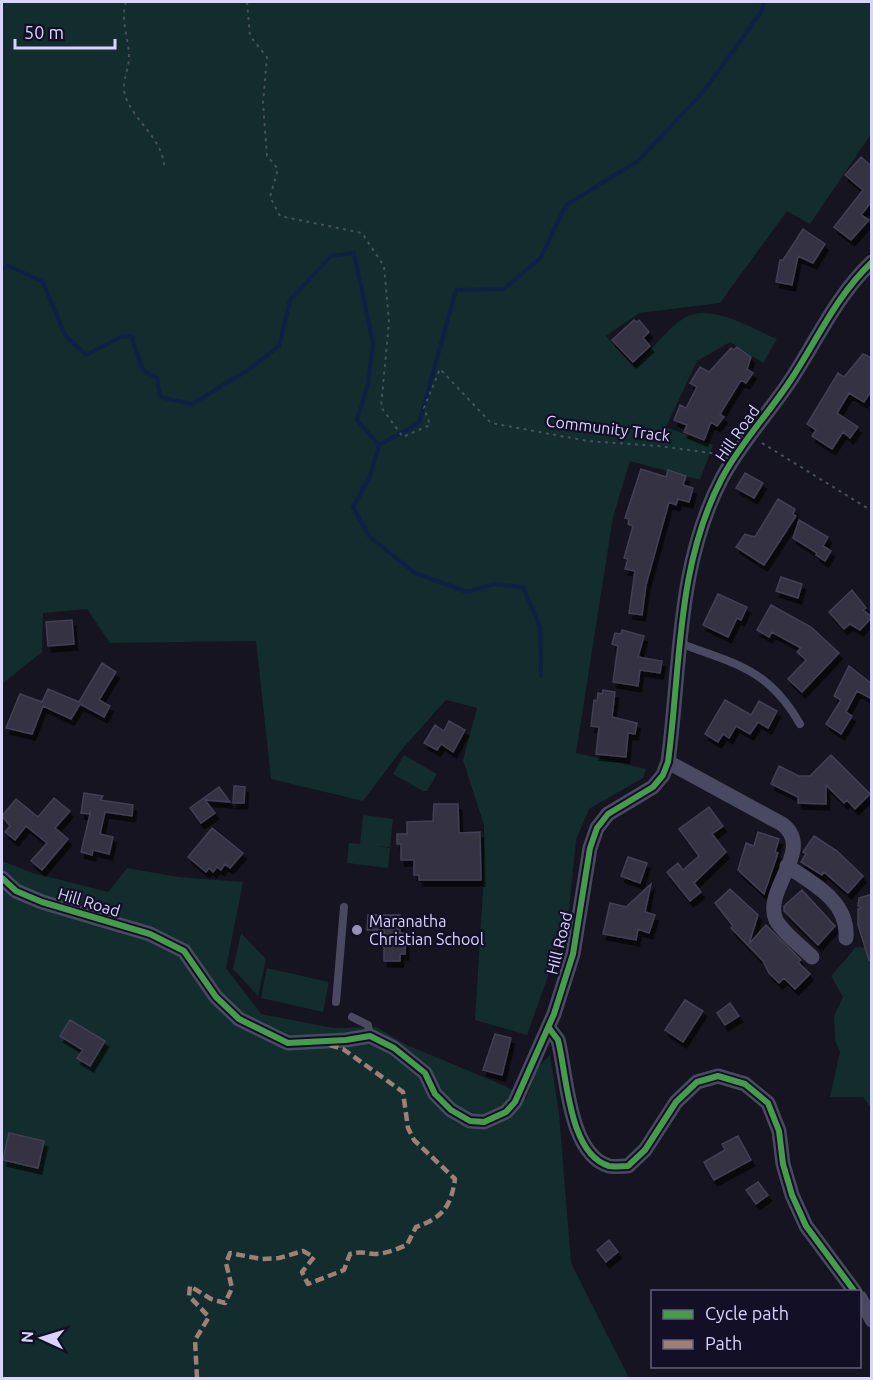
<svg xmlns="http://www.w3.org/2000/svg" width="873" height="1380" font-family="Ubuntu,sans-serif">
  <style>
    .green { fill: #132c2d }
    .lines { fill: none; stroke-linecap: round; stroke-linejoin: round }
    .stream { stroke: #0d2144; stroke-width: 4 }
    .building { fill: #343243; stroke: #433f54; stroke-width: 1.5; filter: url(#shadow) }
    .path { stroke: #44505f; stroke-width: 2; stroke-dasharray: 3 4.5; stroke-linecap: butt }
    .service { stroke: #4a4962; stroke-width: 8 }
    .minor { stroke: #4a4962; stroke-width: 15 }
    .quiet { stroke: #9e8076; stroke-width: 4.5; stroke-dasharray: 9 4.5; stroke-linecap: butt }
    .cycleway-casing { stroke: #130f26; stroke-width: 10 }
    .cycleway { stroke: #469c4c; stroke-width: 6 }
    .poi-dot { fill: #9591b1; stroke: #130f26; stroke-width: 2 }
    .labels { text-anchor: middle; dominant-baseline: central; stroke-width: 4.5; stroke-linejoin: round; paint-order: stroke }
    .street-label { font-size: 16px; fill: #d9d4ff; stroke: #130f26 }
    .poi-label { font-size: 16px; fill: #d9d4ff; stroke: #130f26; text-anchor: start }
  </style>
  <defs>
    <filter id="shadow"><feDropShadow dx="3.5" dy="6" stdDeviation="0" flood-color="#0009"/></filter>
  </defs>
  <rect width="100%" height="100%" fill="#161421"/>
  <!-- green -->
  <path class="green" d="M2,2H871V134L810,224L787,211L720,303L639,313L606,336L635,368C650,352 666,329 684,318C711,302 752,329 777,339L763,363L730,342L697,361L666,427L713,445L700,480L630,461L613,517L576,753L646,769L643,778L589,809L576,840L568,920L527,1035L475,1020L483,891L484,825L463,760L477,708L446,700L403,748L363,801L271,779L256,641L110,643L87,609L43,613L42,652L2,684Z
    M404,755L437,774L427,791H423L393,774Z
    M363,815L393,819L390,847L376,846L390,848L388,868L347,863L349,843L360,844Z
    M2,861L33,873L108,892L127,868L178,877L243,882L226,968L261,1014L333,1028L376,1027L407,1045L505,1086L526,1099L537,1068L550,1055L559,1113L571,1263L629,1378H2Z
    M241,933L266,959L258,996L233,969Z
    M856,947L871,948V1108L863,1097H830L840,1052L835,1040L834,1016L843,997L831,976Z
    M267,968L329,982L323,1012L261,998Z"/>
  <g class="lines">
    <!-- stream -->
    <path class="stream" d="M2,269L9,266L43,282L65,335L86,355L121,337L131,336L143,370L157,378L160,397L192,404L248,370L279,346L290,300L331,256L354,253L373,343L368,384L357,420L379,445L419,423L456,290L504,289L541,257L566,205L638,161L704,91L762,11L764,2
      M379,445L370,476L353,507L369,536L415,573L467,592L494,584L523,587L540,627L541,676"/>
  </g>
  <!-- building -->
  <path class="building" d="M861,157L872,167V201L861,215L869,220L851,240L834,227L863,190L845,175Z
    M803,229L825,244L813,263L798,256L792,285L776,282L780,260H783Z
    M634,320L637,322L639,320L649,332L643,338L650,346L633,362L612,340Z
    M737,347L751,357L747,369L753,373L746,383L741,380L720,414L724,417L717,426L711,422L704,440L684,432L687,425L674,420L680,405L686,408L697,387L690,383L700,367L709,372L731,348L734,350Z
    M863,354L872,358V390L864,402L849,393L837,413L858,427L850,438L843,432L832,449L812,436L816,430L807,424L838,373L844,377Z
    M641,469L666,477L668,470L686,476L683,485L693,488L689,502L678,499L676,505L669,502L646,585L642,615L629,613L635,571L625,569L628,559L624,558L633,526L628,524L629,519L625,518Z
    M745,473L763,483L754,498L736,488Z
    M778,499L795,509L793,514L796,516L764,565L736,547L745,534L755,537Z
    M799,520L828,537L823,546L831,551L825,561L816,555L817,553L793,538Z
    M781,577L802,584L798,598L776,591Z
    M852,590L866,608L863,610L872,617L860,630L850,624L844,629L829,612Z
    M718,594L747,607L741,620L737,618L728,637L703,625Z
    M771,605L811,627L839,653L802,692L788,679L806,660L797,652L801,648L772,632L769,637L757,630Z
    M72,620L74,644L48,646L46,622Z
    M622,630L644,636L638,657L662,661L660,673L640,670L638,686L613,682L618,646L612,644L615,633L621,634Z
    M102,663L116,672L99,700L110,706L104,717L80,704L71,719L43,706L32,734L6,728L20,694L42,702L48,689L79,702Z
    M849,666L872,684V699L857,691L846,712L852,716L841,734L826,724L841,700L834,696Z
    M603,690L615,692L612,717L637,723L635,734L628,733L626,757L596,754L599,727L591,726L594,700L597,701L598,693L602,694Z
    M725,700L751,715L759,701L777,711L768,728L758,722L750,734L736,726L729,738L723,734L718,742L705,734Z
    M449,721L465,730L453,752L441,744L437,750L424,743L435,725L444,731Z
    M831,755L870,794L855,809L847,800L844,803L826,785V804L798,803V797L771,784L779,766L799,776H810Z
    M234,786L245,787L244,803H233Z
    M219,787L230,802L205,800L215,813L201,823L190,808Z
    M84,793L103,796L100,800L133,805L132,816L105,812L100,834L113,837L109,854L93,850L92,855L81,852L91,810L89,814L81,813Z
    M54,798L70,811L55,828L68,839L42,870L31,861L47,843L26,826L15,840L5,832L10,826L2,816L16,799L38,817Z
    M434,804H458L459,833L480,832L481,880H419V875H414V860H401V844H397V834H407V822L433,821Z
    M709,807L723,826L712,834L726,852L694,883L701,892L690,901L667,872L678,863L683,870L699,856L679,829Z
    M212,828L243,853L230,868L225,864L221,870L217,867L213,872L209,868L206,872L188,857Z
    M758,832L779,839L775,852L778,853L764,894L738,870L746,843L754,846Z
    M814,836L837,851L863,876L848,893L824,872L822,875L801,862L806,854L803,852Z
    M628,857L647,863L640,883L621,876Z
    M651,884L645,912L655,915L649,933L638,929L636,940L603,934L610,903L626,907Z
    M730,889L758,915L749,944L766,925L801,960L798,962L810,974L795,989L784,978L779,983L769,973L763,961L731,928L733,926L715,903Z
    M802,890L835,926L818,945L784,911V906Z
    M872,894V960H869L858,925V909L861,908L858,906L859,898Z
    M368,915H400V933H406L405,954H400V961H384V930H367Z
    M685,1000L703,1011L683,1042L665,1030Z
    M730,1003L739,1016L725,1025L717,1013Z
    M70,1020L105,1041L90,1066L77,1058L83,1050L60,1036Z
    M495,1034L511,1038L502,1075L483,1070Z
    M9,1133L44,1141L38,1168L3,1160Z
    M738,1136L751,1160L714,1180L704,1162L725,1150L722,1144Z
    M758,1182L768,1195L756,1204L746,1190Z
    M609,1240L618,1252L606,1262L597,1250Z"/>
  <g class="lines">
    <!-- path -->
    <path class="path" d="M126,2C120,19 129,39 129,57C129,71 120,84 126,98C135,122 166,142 164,170
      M247,2L250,36L267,57L263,103L267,156L278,169L270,197L280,216L362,233L384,266L389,322L381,407L403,437L430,425L424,408L440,369L491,423L588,441L658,446L719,454
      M762,443L872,511"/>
    <!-- service -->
    <path class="service" d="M679,643C735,664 768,668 800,724
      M336,1002L344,907
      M352,1017L368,1025L370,1036"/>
    <!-- minor -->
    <path class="minor" d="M668,762L782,824C816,849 762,890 776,920C783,933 801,946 812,957
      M787,866C814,884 849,902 846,938
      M2,878L16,891L42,902L150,934L184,951L216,997L239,1019L288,1043L346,1040L370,1036L394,1048L425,1073L435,1094L451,1110L470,1121L484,1122L506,1112L515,1102L554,1014L573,954L590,848L597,828L608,814L653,787L663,775L668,762C681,666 676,566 722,478C741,442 770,412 792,378C818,338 837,295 872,262
      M549,1028L558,1040C567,1074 568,1154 609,1166C614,1167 622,1166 628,1166L645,1150L676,1102L697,1082L718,1076L745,1084L768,1103L779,1131L783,1164L792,1195L806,1226L855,1292
      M860,1298L872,1320"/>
    <!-- quiet -->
    <path class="quiet" d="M197,1378L195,1340L209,1317L189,1296L190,1286L211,1299L225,1303L232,1288L226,1263L230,1253L261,1259L279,1258L303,1251L314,1257L302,1272L308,1284L344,1270L350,1254C360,1251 364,1253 374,1254C386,1254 397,1249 407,1245L416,1227C442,1218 451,1207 455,1179L414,1140L408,1128L403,1092L343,1049L330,1045"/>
    <defs>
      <path id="cycleway" d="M2,878L16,891L42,902L150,934L184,951L216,997L239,1019L288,1043L346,1040L370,1036L394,1048L425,1073L435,1094L451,1110L470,1121L484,1122L506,1112L515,1102L554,1014L573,954L590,848L597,828L608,814L653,787L663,775L668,762C681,666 676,566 722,478C741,442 770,412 792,378C818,338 837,295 872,262
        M549,1028L558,1040C567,1074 568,1154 609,1166C614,1167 622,1166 628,1166L645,1150L676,1102L697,1082L718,1076L745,1084L768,1103L779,1131L783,1164L792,1195L806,1226L855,1292"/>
    </defs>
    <!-- cycleway casing -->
    <use href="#cycleway" class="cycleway-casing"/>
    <!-- cycleway -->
    <use href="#cycleway" class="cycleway"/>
  </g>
  <!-- markers -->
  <circle class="poi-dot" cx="357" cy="930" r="6"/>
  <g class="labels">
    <!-- street labels -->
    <g class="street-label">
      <text transform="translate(608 428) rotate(7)">Community Track</text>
      <text transform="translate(737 433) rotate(-55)">Hill Road</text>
      <text transform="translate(89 902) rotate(17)">Hill Road</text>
      <text transform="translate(559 943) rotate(-76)">Hill Road</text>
    </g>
    <!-- poi labels -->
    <g class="poi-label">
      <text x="369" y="921">Maranatha<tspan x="369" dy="18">Christian School</tspan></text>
    </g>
  </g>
  <!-- border -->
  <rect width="873" height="1380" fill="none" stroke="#d9d4ff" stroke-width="6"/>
  <!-- legend -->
  <rect x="651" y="1290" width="210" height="78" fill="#130f26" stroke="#625e7d" stroke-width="1.5"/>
  <rect x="663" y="1310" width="30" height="9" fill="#469c4c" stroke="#625e7d" stroke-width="1.5"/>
  <text x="705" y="1320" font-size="18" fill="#d9d4ff">Cycle path</text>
  <rect x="663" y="1340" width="30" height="9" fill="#9e8076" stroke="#625e7d" stroke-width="1.5"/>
  <text x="705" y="1350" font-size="18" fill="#d9d4ff">Path</text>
  <!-- north arrow -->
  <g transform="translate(42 1338) rotate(274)" stroke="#130f26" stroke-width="4.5" paint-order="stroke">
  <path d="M0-4.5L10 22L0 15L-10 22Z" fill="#d9d4ff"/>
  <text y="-9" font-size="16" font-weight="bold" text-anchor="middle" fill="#d9d4ff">N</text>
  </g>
  <!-- scale -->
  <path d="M15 39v9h100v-9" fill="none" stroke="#d9d4ff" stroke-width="3"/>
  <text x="24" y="39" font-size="18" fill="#d9d4ff" stroke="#130f26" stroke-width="4.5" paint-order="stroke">50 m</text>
</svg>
